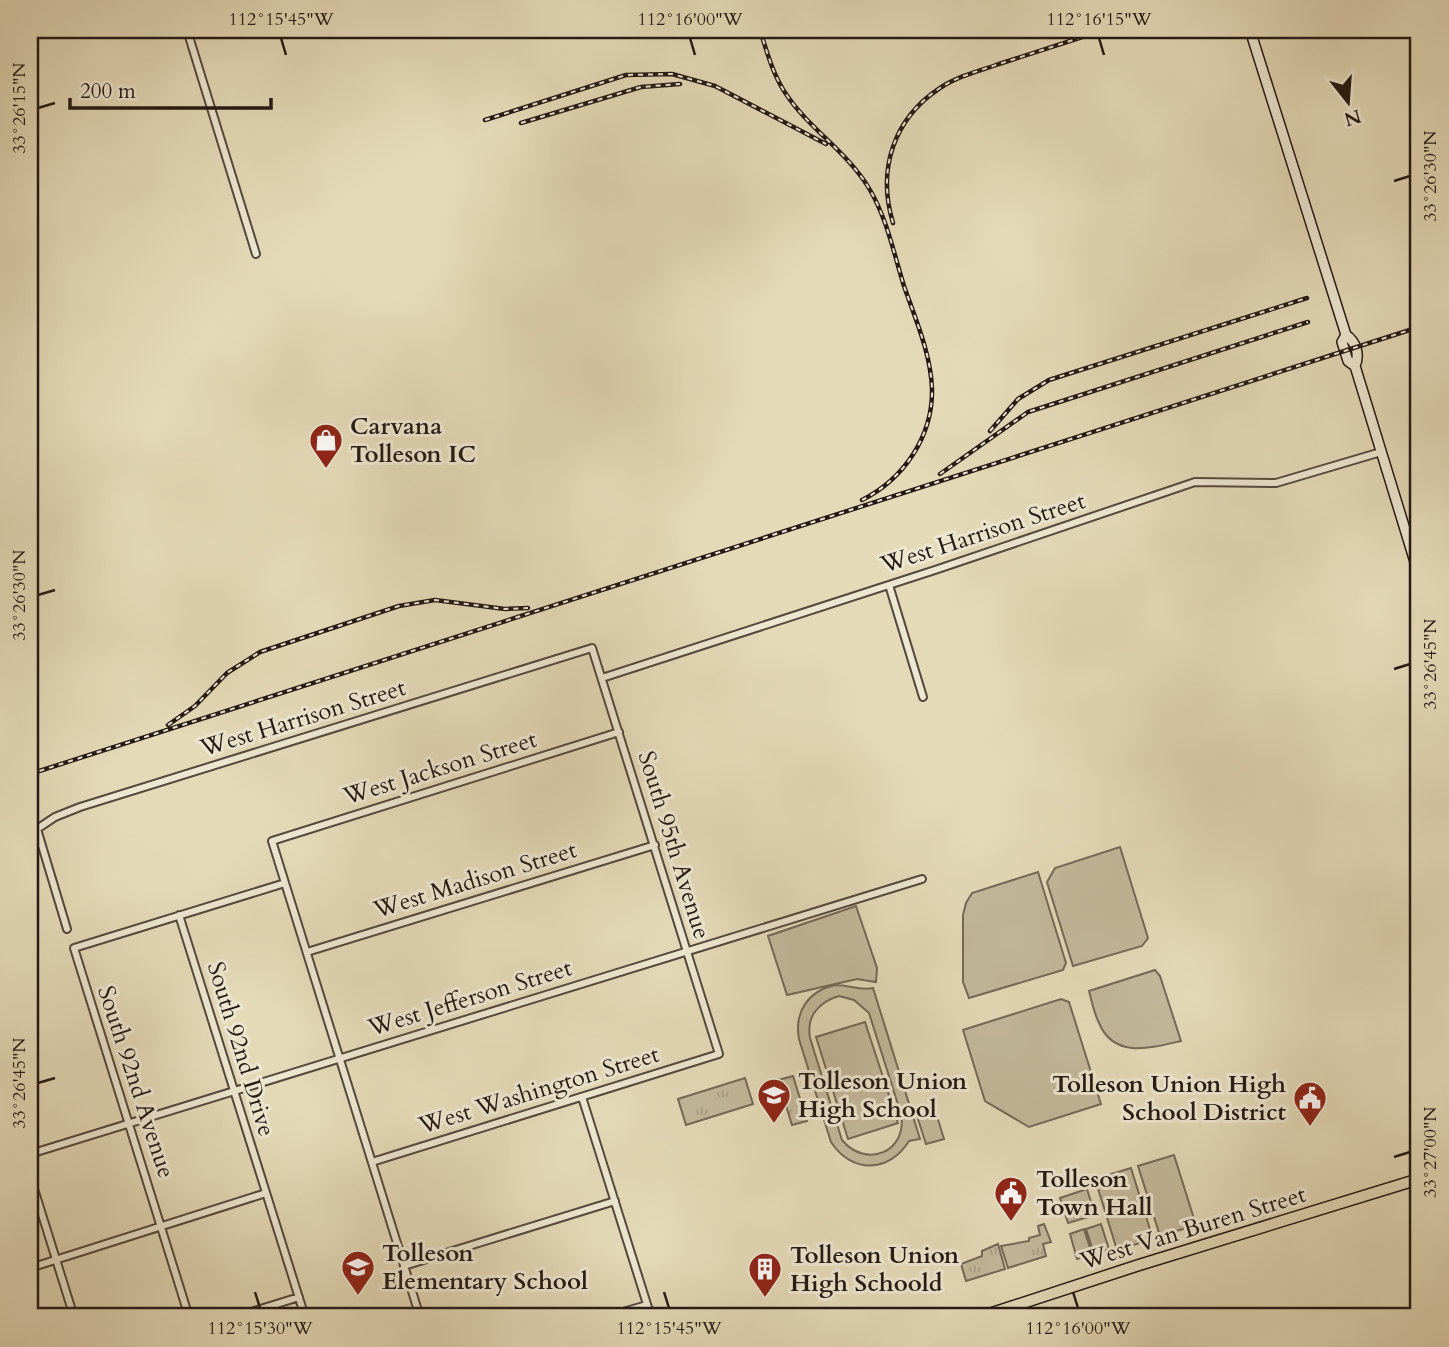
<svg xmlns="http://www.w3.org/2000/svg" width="1449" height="1347" font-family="Cardo,serif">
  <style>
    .grass { fill: url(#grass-tufts); stroke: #746958; stroke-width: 2 }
    .park { fill: #c3b99c; stroke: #746958; stroke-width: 2; fill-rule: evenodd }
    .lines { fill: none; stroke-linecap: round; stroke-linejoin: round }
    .minor-casing { stroke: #54493d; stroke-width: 10 }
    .secondary-casing { stroke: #241914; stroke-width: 12 }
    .primary-casing { stroke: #241914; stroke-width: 13 }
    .minor { stroke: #ede7d1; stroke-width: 6 }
    .secondary { stroke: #ede7d1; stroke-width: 9 }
    .primary { stroke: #e4dab8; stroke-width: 10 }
    .rail-casing { stroke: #241914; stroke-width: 4.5 }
    .rail { stroke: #ede7d1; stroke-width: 2; stroke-dasharray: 5; stroke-linecap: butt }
    .ticks { fill: none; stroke: #241914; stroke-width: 2.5 }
    .labels { text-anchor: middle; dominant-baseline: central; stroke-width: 6; stroke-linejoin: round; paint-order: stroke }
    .poi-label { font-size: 24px; font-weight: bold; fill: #241914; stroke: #ede7d1; text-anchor: start }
    .street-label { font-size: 24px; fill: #241914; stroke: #ede7d1 }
    .neatline { fill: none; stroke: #241914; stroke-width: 2.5 }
    .ticks-label { font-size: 18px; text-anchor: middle; fill: #241914 }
  </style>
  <defs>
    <pattern id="grass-tufts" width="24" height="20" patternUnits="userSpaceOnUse" patternTransform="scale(1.75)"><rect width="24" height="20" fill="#c3b99c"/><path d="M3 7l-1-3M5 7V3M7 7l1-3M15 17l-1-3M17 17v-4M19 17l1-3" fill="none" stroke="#a79e86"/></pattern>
  </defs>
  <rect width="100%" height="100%" fill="#e4dab8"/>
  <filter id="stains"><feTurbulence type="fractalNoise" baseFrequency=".00286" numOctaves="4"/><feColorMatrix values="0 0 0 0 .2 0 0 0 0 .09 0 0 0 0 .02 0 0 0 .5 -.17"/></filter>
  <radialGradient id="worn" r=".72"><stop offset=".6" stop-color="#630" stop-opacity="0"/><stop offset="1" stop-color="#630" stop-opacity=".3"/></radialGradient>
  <!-- grass -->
  <path class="grass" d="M793,1076L807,1121L792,1125L778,1080Z
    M745,1078L753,1104L686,1125L678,1099Z
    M1044,1224L1051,1242L1043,1244L1046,1256L1008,1268L1001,1246L1029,1241V1238L1040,1235L1038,1226Z
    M998,1244L1005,1269L966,1281L961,1264L982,1256V1251Z"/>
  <!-- park -->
  <path class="park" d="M1120,847L1148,938L1142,946L1073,966L1047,882L1055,868Z
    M1038,872L1066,963L1063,970L969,998L963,982V915L966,903L972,893Z
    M856,906L877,968L876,982L857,979L787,995L768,936Z
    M1155,970L1160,976L1181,1041C1151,1048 1114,1059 1099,1023C1094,1013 1092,1002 1089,991Z
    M835,985C850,985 859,991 873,988L920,1139L909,1141C889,1173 852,1174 831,1142L799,1039C794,1012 808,991 835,985ZM839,996L854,1000L869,1013L901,1114C908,1152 866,1169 842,1140L810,1038C806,1016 819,1002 839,996Z
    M1061,999L1069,1002L1101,1104L1029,1127L985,1101L963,1030Z
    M865,1022L898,1123L848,1139L816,1037Z
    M935,1110L944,1139L926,1144L917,1116Z
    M1174,1155L1196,1225L1160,1236L1138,1166Z
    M1131,1168L1153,1239L1117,1250L1095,1179Z
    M1087,1189L1095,1215L1068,1223L1060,1198Z
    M1101,1224L1109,1249L1094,1254L1086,1229Z
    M1084,1229L1092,1254L1077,1259L1070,1234Z"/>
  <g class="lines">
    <defs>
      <path id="minor" d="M187,30L256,254
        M889,585L923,697
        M602,678L935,570L1195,482L1276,483L1381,452
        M30,822L37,829L67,929
        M37,829L55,817L80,807L592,648L719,1054L372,1162
        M179,915L305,1317
        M307,952L655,845
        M582,1097L651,1317
        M30,1154L922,879
        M30,1176L74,1317
        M404,1266L615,1201
        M30,1268L266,1193
        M1017,1306L1021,1317
        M189,1317L74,948L285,883
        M235,1317L299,1297
        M420,1317L272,841L619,732
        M606,1317L647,1305"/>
      <path id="secondary" d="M1250,30L1346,335L1342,342L1348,361L1355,366
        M1346,335C1356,342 1360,354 1355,366L1419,575"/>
      <path id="primary" d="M980,1317L1139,1265L1419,1179"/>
    </defs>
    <!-- minor casing -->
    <use href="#minor" class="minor-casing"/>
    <!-- secondary casing -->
    <use href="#secondary" class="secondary-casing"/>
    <!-- primary casing -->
    <use href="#primary" class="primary-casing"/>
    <!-- minor -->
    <use href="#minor" class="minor"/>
    <!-- secondary -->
    <use href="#secondary" class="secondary"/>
    <!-- primary -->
    <use href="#primary" class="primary"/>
    <defs>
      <path id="rail" d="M760,30C767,52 773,75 786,94C809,129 849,153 870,190C887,219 894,254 904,286C915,318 931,354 932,389C933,436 904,479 862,500
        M485,120L626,75L672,74L715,86L826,144
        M521,123L641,87L680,84
        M893,223C877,170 893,119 940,88C958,76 979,71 999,64C1033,53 1067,42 1101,31
        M990,431L1018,399L1049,380L1307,298
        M940,474L1028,412L1308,322
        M168,725L195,706L227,673L260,652L399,606L435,600L505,609L528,608
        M30,774L1419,327"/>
    </defs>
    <!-- rail casing -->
    <use href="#rail" class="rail-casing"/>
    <!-- rail -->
    <use href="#rail" class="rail"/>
  </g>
  <!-- ticks -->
  <path class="ticks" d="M281,38L286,55M690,38L695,55M1099,38L1104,55M38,108L55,103M1394,181L1410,176M38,595L55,590M1394,669L1410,664M38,1083L55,1078M1394,1157L1410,1152M255,1292L260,1308M664,1292L669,1308M1073,1292L1078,1308"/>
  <!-- icons -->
  <defs>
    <symbol id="shop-pin" viewBox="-11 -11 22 30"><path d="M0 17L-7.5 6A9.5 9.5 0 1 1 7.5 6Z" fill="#8f2418" stroke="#ede7d1"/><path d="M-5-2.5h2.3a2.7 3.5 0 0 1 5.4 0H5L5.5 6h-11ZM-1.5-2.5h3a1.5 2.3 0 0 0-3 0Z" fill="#fff"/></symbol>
    <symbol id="school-pin" viewBox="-11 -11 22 30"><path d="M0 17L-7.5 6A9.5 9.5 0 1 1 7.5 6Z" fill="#8f2418" stroke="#ede7d1"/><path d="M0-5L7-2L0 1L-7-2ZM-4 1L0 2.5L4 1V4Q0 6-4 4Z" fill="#fff"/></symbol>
    <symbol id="civic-pin" viewBox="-11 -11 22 30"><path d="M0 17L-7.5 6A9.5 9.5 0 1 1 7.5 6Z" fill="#8f2418" stroke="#ede7d1"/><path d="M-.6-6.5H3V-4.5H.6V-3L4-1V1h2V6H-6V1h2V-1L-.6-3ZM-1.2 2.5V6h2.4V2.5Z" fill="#fff"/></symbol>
    <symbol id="building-pin" viewBox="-11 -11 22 30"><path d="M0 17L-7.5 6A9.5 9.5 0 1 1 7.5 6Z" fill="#8f2418" stroke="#ede7d1"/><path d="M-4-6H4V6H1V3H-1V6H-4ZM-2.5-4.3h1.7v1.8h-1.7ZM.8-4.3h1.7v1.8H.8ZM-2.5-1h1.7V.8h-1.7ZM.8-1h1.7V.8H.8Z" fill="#fff"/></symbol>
  </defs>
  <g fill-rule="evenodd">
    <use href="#shop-pin" x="307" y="421" width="38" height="52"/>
    <use href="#school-pin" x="755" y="1076" width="38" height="52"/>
    <use href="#civic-pin" x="1291" y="1079" width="38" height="52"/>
    <use href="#civic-pin" x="992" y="1174" width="38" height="52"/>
    <use href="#school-pin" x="339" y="1248" width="38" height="52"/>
    <use href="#building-pin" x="746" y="1250" width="38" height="52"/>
  </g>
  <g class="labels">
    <!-- poi labels -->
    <g class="poi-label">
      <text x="350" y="426">Carvana<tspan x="350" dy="28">Tolleson IC</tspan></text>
      <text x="798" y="1081">Tolleson Union<tspan x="798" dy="28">High School</tspan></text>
      <text x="1286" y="1084" text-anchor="end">Tolleson Union High<tspan x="1286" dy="28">School District</tspan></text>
      <text x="1036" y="1179">Tolleson<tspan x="1036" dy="28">Town Hall</tspan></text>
      <text x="382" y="1253">Tolleson<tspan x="382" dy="28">Elementary School</tspan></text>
      <text x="790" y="1255">Tolleson Union<tspan x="790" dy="28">High Schoold</tspan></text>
    </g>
    <!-- street labels -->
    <g class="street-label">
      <text transform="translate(983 533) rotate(-18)">West Harrison Street</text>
      <text transform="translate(303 718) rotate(-17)">West Harrison Street</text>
      <text transform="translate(440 768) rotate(-17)">West Jackson Street</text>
      <text transform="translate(674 845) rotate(73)">South 95th Avenue</text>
      <text transform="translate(475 880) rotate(-17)">West Madison Street</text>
      <text transform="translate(470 998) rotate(-17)">West Jefferson Street</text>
      <text transform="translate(241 1049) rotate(73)">South 92nd Drive</text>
      <text transform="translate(136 1082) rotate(72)">South 92nd Avenue</text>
      <text transform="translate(539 1090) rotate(-17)">West Washington Street</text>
      <text transform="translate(1193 1228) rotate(-17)">West Van Buren Street</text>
    </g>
  </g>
  <!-- margin -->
  <rect width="1449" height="1347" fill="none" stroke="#e4dab8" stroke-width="77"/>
  <!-- north arrow -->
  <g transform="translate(1348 102) rotate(163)" stroke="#ede7d1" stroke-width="5" paint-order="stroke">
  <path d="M0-5L12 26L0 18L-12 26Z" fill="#241914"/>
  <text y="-10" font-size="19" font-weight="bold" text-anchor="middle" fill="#241914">N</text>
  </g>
  <!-- scale -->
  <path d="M70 98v10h201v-10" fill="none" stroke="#241914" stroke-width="3.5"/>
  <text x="80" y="98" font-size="21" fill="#241914" stroke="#ede7d1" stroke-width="5" paint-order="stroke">200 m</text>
  <rect x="38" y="38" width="1372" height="1270" class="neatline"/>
  <g class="ticks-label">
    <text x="281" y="25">112°15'45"W</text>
    <text x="690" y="25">112°16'00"W</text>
    <text x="1099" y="25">112°16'15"W</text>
    <text transform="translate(19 108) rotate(-90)" y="6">33°26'15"N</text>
    <text transform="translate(1430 176) rotate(-90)" y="6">33°26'30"N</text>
    <text transform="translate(19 595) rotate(-90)" y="6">33°26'30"N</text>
    <text transform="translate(1430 664) rotate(-90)" y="6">33°26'45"N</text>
    <text transform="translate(19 1083) rotate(-90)" y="6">33°26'45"N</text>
    <text transform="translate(1430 1152) rotate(-90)" y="6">33°27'00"N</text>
    <text x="260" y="1334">112°15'30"W</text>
    <text x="669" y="1334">112°15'45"W</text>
    <text x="1078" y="1334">112°16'00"W</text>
  </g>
  <rect width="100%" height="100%" filter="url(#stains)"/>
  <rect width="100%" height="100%" fill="url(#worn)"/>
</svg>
